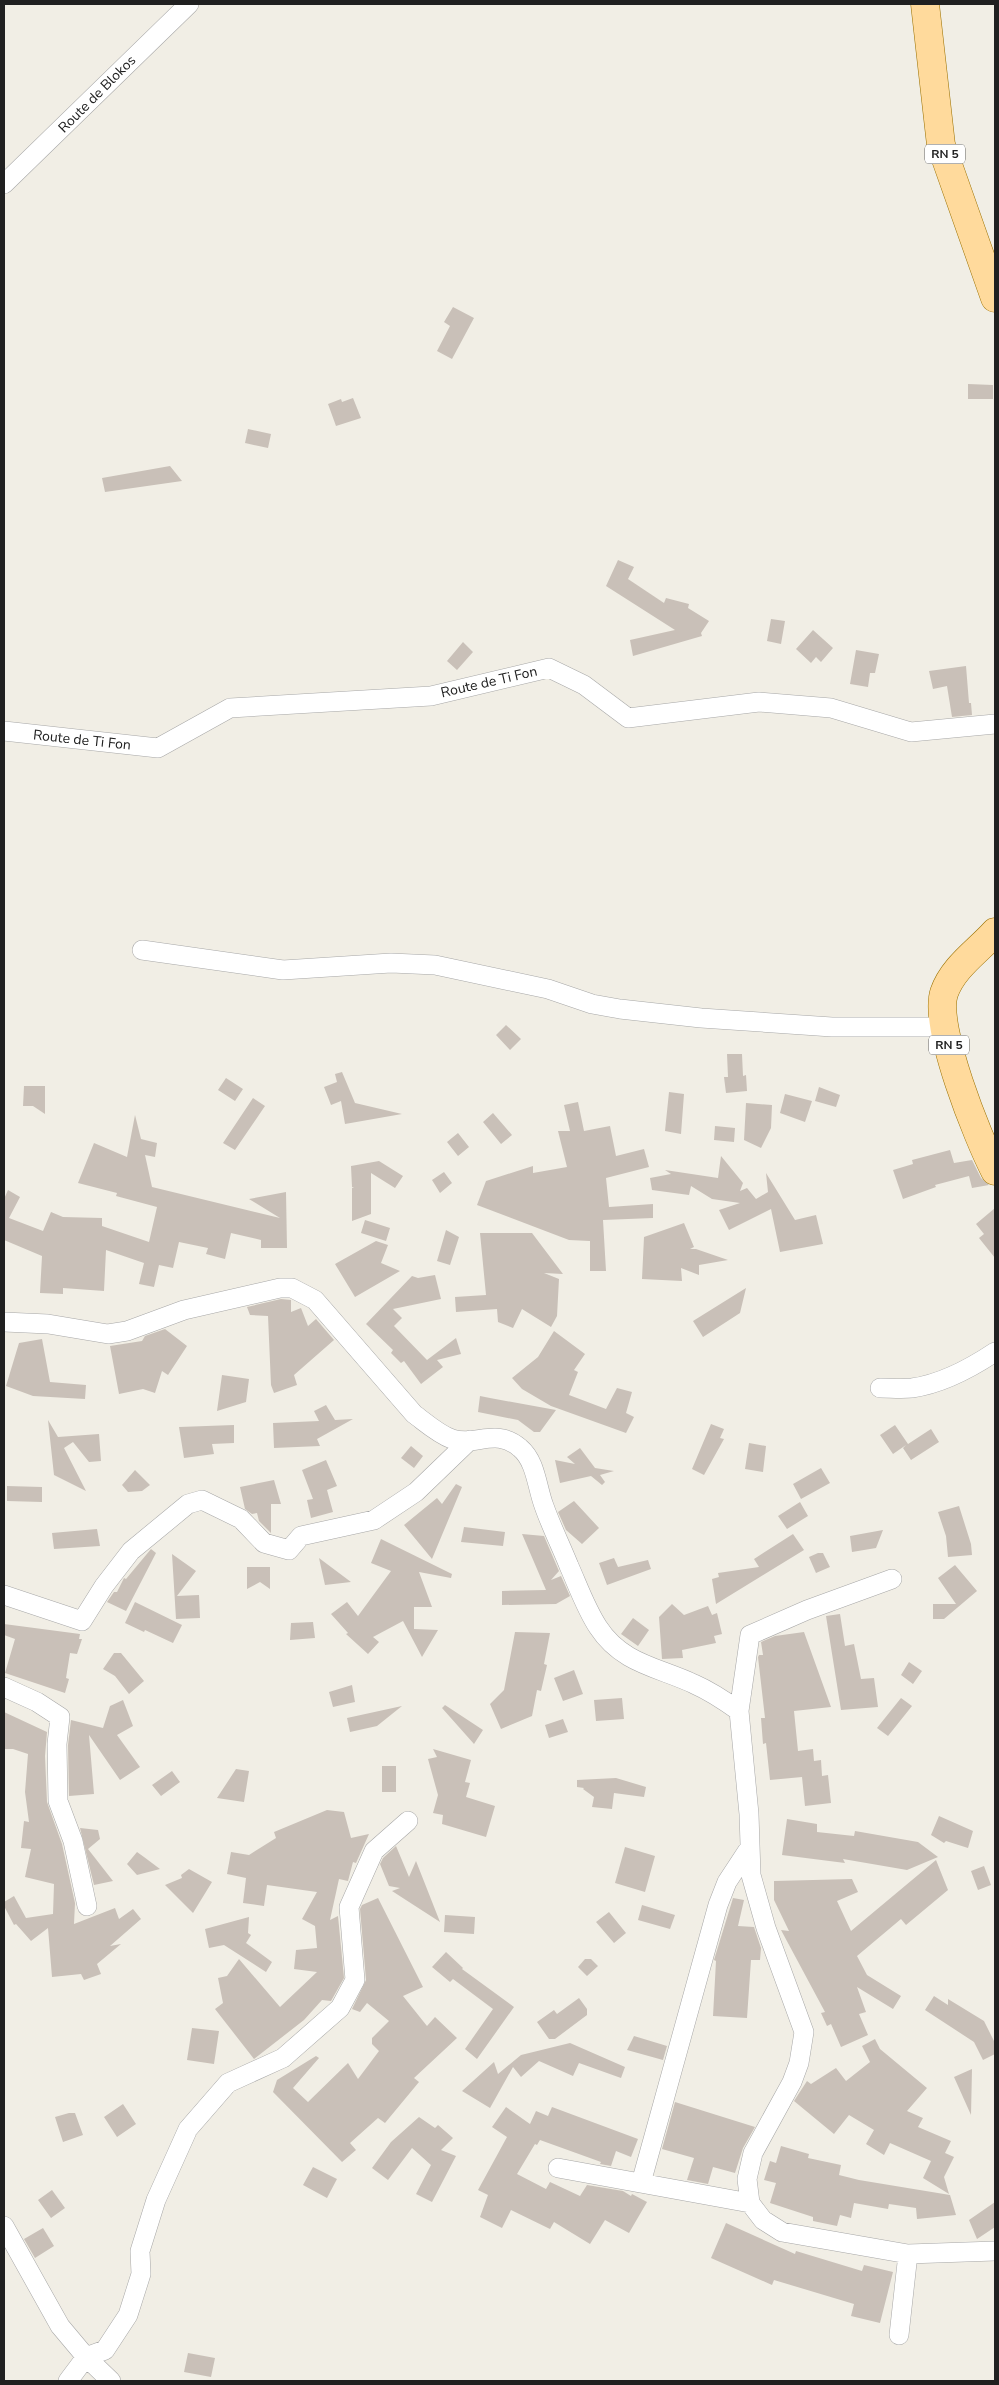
<svg xmlns="http://www.w3.org/2000/svg" width="999" height="2385" font-family="'Nunito Sans',sans-serif">
  <style>
    .building { fill: #c9c0b8 }
    .lines { fill: none; stroke-linecap: round; stroke-linejoin: round }
    .minor-casing { stroke: #a7a7a7; stroke-width: 20 }
    .primary-casing { stroke: #9b7100; stroke-width: 29 }
    .minor { stroke: #fff; stroke-width: 19 }
    .primary { stroke: #ffda9c; stroke-width: 28 }
    .labels { text-anchor: middle; dominant-baseline: central; stroke-width: 4; stroke-linejoin: round; paint-order: stroke }
    .shield { fill: #fff; stroke: #636363; stroke-width: 1 }
    .shield-label { font-size: 12px; font-weight: bold; fill: #202020 }
    .street-label { font-size: 14px; fill: #202020; stroke: #fff }
  </style>
  <rect width="100%" height="100%" fill="#f1eee5"/>
  <!-- building -->
  <path class="building" d="M453,307L474,318L452,359L437,351L450,326L444,322Z
    M968,384L993,385V399H968Z
    M353,398L361,418L336,426L328,404L341,399L342,402Z
    M248,429L271,434L268,448L245,443Z
    M170,466L182,481L105,492L102,478Z
    M618,560L634,567L628,579L664,603L666,598L689,604L688,608L709,621L701,633L702,636L633,656L630,640L675,630L606,586Z
    M771,619L785,621L781,644L767,641Z
    M813,630L833,648L821,662L816,657L811,663L796,649Z
    M463,642L473,652L457,670L447,661Z
    M856,650L879,654L875,673H870L868,687L850,684Z
    M966,666L969,703H971L972,715L952,717L947,686L933,689L929,671Z
    M506,1025L521,1039L510,1050L496,1035Z
    M727,1054H742L743,1076L746,1075L747,1091L726,1093L724,1077H728Z
    M342,1072L355,1103L402,1114L345,1124L341,1101L331,1105L324,1087L337,1082L335,1074Z
    M226,1078L243,1089L235,1101L218,1090Z
    M24,1086H45V1114L33,1106H23Z
    M819,1087L840,1095L836,1107L815,1101Z
    M669,1092L684,1094L681,1134L665,1131Z
    M785,1094L812,1101L805,1122L780,1113Z
    M253,1098L265,1106L235,1150L223,1143Z
    M578,1102L584,1131L610,1126L616,1156L644,1149L649,1167L606,1178L609,1207L653,1204V1218L603,1220L606,1271H590V1241L569,1240L477,1205L486,1181L533,1166V1173L567,1167L558,1131H570L564,1105Z
    M746,1103L772,1105L771,1128L761,1148L744,1140Z
    M493,1113L512,1135L501,1144L483,1122Z
    M135,1115L141,1139L157,1143L155,1157L145,1155L152,1187L280,1218L249,1199L286,1192L287,1248H261V1240L231,1233L225,1259L206,1254L208,1248L179,1242L173,1268L159,1265L154,1287L139,1284L144,1263L106,1250L104,1291L63,1288V1294L40,1293L42,1256L4,1240V1199L8,1190L20,1197L9,1218L43,1231L51,1212L63,1217L102,1218V1226L149,1242L157,1207L116,1196L117,1193L78,1183L94,1143L127,1157Z
    M715,1126L735,1128L734,1142L714,1140Z
    M458,1133L469,1147L458,1156L447,1142Z
    M950,1150L954,1163L972,1160L981,1178L989,1185L972,1188L969,1176L935,1185L936,1187L903,1199L893,1170L913,1164L912,1160Z
    M721,1156L743,1183L740,1191L747,1188L756,1199L768,1192L766,1173L795,1220L816,1215L823,1244L780,1252L771,1209L729,1230L719,1210L740,1203L712,1199L691,1186L689,1195L652,1190L650,1178L671,1174L665,1170L718,1178Z
    M379,1161L403,1176L395,1188L371,1173V1214L352,1221V1188H354L352,1187L351,1166Z
    M444,1172L452,1183L440,1193L432,1180Z
    M995,1208V1258L979,1238L984,1234L976,1224Z
    M365,1220L390,1228L386,1241L361,1233Z
    M684,1223L694,1247L690,1249H696L728,1260L699,1265V1275L681,1268L682,1281L642,1279L644,1237Z
    M446,1230L459,1237L450,1265L437,1261Z
    M480,1233H532L563,1274L544,1273L559,1279L557,1316L551,1327L522,1309L513,1328L498,1322L497,1309L456,1312L455,1297L486,1295Z
    M376,1241L388,1245L381,1263L400,1271L355,1297L335,1264Z
    M435,1275L441,1299L393,1309L402,1318L394,1326L427,1360L456,1338L461,1354L437,1360L443,1367L421,1384L404,1361L401,1363L391,1353L393,1350L366,1324L412,1276L418,1278Z
    M746,1288L740,1313L703,1337L693,1321Z
    M281,1299L291,1300V1312L301,1308L308,1326L316,1319L334,1340L294,1375L297,1385L274,1393L271,1385L268,1316L250,1315L247,1307Z
    M165,1329L187,1346L168,1375L162,1371L155,1393L143,1389L119,1394L110,1346L142,1341L145,1336Z
    M554,1331L585,1354L574,1370L578,1372L569,1395L606,1409L617,1388L632,1392L626,1413L634,1417L626,1433L551,1406L522,1389L512,1378L538,1357Z
    M42,1339L50,1382L86,1385L85,1399L33,1396L6,1386L19,1343Z
    M222,1375L249,1379L246,1402L217,1411Z
    M480,1396L490,1398L556,1410L540,1432H534L518,1420L478,1412Z
    M326,1405L335,1420L353,1419L317,1439L320,1446L274,1448L273,1423L319,1421L314,1411Z
    M48,1420L58,1437L99,1434L101,1461L89,1462L73,1442L64,1448L86,1491L54,1475Z
    M711,1424L724,1429L720,1438L724,1439L704,1475L692,1469Z
    M234,1425V1443L212,1444L214,1454L184,1458L179,1427Z
    M895,1425L908,1444L931,1429L939,1442L911,1460L903,1448L906,1445L893,1454L880,1435Z
    M749,1443L766,1446L763,1472L745,1469Z
    M411,1446L423,1456L414,1468L401,1458Z
    M580,1448L595,1468L614,1471L600,1475L605,1482L602,1485L591,1476L560,1483L555,1460L575,1464L567,1457Z
    M326,1460L337,1486L327,1490L333,1512L311,1518L307,1500L313,1499L302,1470Z
    M821,1468L830,1483L801,1499L793,1484Z
    M135,1470L150,1485L142,1491L128,1492L122,1485Z
    M274,1480L281,1504H271V1533L259,1521L257,1513L252,1514L245,1509L240,1487Z
    M456,1484L462,1487L432,1559L404,1525L437,1498L442,1504Z
    M7,1486L42,1487V1502L7,1501Z
    M574,1501L599,1528L582,1544L566,1530L558,1512Z
    M800,1502L808,1516L787,1529L778,1516Z
    M959,1506L971,1544L972,1555L948,1557L946,1536L938,1512Z
    M464,1527L505,1532L503,1546L461,1542Z
    M97,1529L100,1546L54,1549L52,1533Z
    M883,1530L876,1548L852,1552L850,1536Z
    M522,1534L544,1536L559,1571L551,1580L561,1576L570,1596L556,1604L502,1605V1591L546,1590Z
    M793,1534L804,1550L716,1604L712,1579L719,1577L718,1573L759,1567L754,1559Z
    M381,1539L452,1574L451,1578L419,1572L432,1607H414V1629L438,1630L422,1657L403,1621L373,1637L379,1642L368,1654L346,1634L348,1633L331,1614L347,1602L358,1616L391,1571L371,1563Z
    M151,1549L156,1553L126,1611L107,1602L114,1592H117L124,1578L126,1579Z
    M818,1553H823L830,1567L816,1573L809,1557Z
    M172,1554L196,1571L177,1596L199,1595L200,1618L176,1619Z
    M319,1558L351,1582L325,1585Z
    M614,1558L618,1567L648,1560L651,1569L607,1585L599,1563Z
    M955,1565L977,1591L944,1619H933V1604H956L938,1578Z
    M247,1567H270V1589L260,1582L247,1589Z
    M135,1602L182,1625L173,1643L145,1630L144,1632L125,1623Z
    M672,1604L684,1615L708,1606L712,1615L717,1613L722,1634L714,1636L716,1643L682,1650L683,1658L662,1659L659,1617Z
    M840,1614L845,1646L854,1644L861,1679L874,1678L878,1707L841,1710L826,1616Z
    M633,1618L649,1630L638,1646L621,1634Z
    M313,1622L315,1638L290,1640L291,1623Z
    M4,1624L80,1634L79,1639H82L77,1654L70,1653L66,1678L69,1679L65,1693L5,1673L15,1639L4,1635Z
    M515,1632L550,1633L544,1664L547,1665L541,1691L537,1690L532,1716L501,1729L490,1704L504,1690Z
    M804,1632L831,1707L794,1711L798,1751L813,1749L814,1761L821,1760L822,1776L828,1775L831,1803L805,1806L802,1777L770,1780L766,1743L763,1744L761,1718H765L758,1657L759,1655H763L761,1642L775,1636Z
    M114,1653H121L144,1681L129,1694L115,1676L103,1669Z
    M909,1662L922,1671L913,1684L901,1675Z
    M574,1670L583,1694L563,1701L554,1678Z
    M352,1685L355,1702L333,1707L329,1692Z
    M622,1698L624,1719L596,1721L594,1700Z
    M901,1698L912,1706L888,1736L877,1728Z
    M123,1700L133,1726L117,1735L140,1767L120,1780L89,1735L94,1794L69,1796L68,1745L71,1720L103,1728L110,1706Z
    M445,1705L483,1730L474,1744L442,1708Z
    M402,1706L377,1726L350,1732L347,1718Z
    M4,1712L47,1732L45,1756L47,1802L62,1844L75,1903L74,1924L115,1908L119,1919L133,1909L141,1919L110,1946L121,1944L97,1964L101,1974L84,1980L81,1974L52,1977L48,1928L31,1941L16,1924L14,1925L4,1906V1902L14,1896L26,1918L53,1914L54,1884L25,1877L31,1849L21,1848L24,1821L29,1822L25,1792L28,1754L13,1749H4Z
    M563,1719L568,1732L549,1738L545,1725Z
    M433,1749L471,1760L465,1782L470,1783L466,1797L495,1806L486,1837L442,1824L443,1815L433,1813L438,1795L428,1759L437,1757Z
    M382,1766H396V1792H382Z
    M236,1769L249,1771L244,1802L217,1798Z
    M172,1771L180,1782L161,1796L152,1785Z
    M616,1778L646,1787L644,1797L614,1793L612,1809L592,1807L594,1797L583,1789L584,1788L577,1787V1780Z
    M327,1810L344,1812L351,1838L369,1834L356,1863L353,1862L348,1881L339,1879L330,1920L338,1916L344,1978L331,2001L322,2000L304,2020L254,2059L215,2009L223,2003L218,1978L227,1976L239,1959L280,2007L317,1972L294,1969L296,1950L317,1948L315,1926L302,1919L317,1892L267,1885L264,1906L243,1903L246,1878L227,1874L231,1852L249,1855L276,1838L274,1832Z
    M939,1816L973,1831L968,1848L946,1841L944,1843L931,1835Z
    M787,1819L817,1824V1832L854,1836L855,1831L918,1842L938,1857L907,1870L843,1859L845,1863L782,1855Z
    M80,1828L98,1830L100,1839L88,1849L113,1881L94,1885Z
    M396,1846L409,1877L416,1861L440,1922L392,1891L400,1888L389,1886L380,1864L383,1858Z
    M625,1847L655,1856L645,1892L615,1883Z
    M137,1852L144,1857L160,1869L137,1875L127,1864Z
    M936,1860L948,1890L906,1925L901,1919L857,1956L867,1975L901,1996L893,2009L857,1987L866,2012L859,2014L868,2035L841,2047L831,2024L827,2026L821,2013L825,2012L781,1930L789,1931L774,1900V1881L852,1879L858,1892L837,1901L851,1931Z
    M984,1866L991,1885L978,1890L971,1871Z
    M189,1869L212,1882L193,1913L165,1885L182,1878L181,1875Z
    M378,1898L423,1987L403,1996L427,2026L435,2017L457,2038L414,2078L419,2082L385,2123L378,2118L350,2143L356,2150L342,2162L273,2092L277,2080L316,2056L319,2058L293,2088L308,2102L348,2063L358,2079L379,2051L372,2044V2038L389,2021L367,2003L360,2012L352,2009L366,1980L360,1909L362,1905Z
    M733,1898L744,1900L738,1926L754,1927L761,1948L760,1960H751L747,2018L713,2016L716,1961L714,1960Z
    M642,1905L675,1915L670,1929L638,1920Z
    M609,1912L626,1933L614,1943L596,1922Z
    M445,1915L475,1917L474,1934L444,1932Z
    M249,1917L248,1933L251,1935L246,1943L272,1962L266,1972L224,1945L209,1948L205,1929Z
    M446,1952L463,1968L462,1969L514,2007L477,2059L465,2049L493,2009L453,1979L450,1982L432,1967Z
    M585,1959H591L598,1966L587,1976L578,1967Z
    M934,1996L948,2005V1999L984,2021L995,2043V2054L983,2060L974,2042L925,2010Z
    M579,1998L587,2009V2015L555,2039H549L537,2022L554,2010L557,2014Z
    M192,2028L219,2031L214,2064L187,2060Z
    M634,2036L667,2046L663,2060L627,2050Z
    M875,2039L880,2049L927,2088L907,2111L923,2118L918,2127L951,2141L945,2153L954,2157L944,2177L949,2194L923,2178L931,2161L890,2143L884,2155L866,2144L874,2130L849,2115L834,2134L794,2101L807,2081L811,2084L836,2068L846,2081L870,2062L862,2046Z
    M570,2043L625,2067L621,2078L579,2063L573,2076L539,2061L521,2077L513,2067L490,2108L462,2091L494,2062L498,2074L521,2055Z
    M972,2069L971,2115L954,2077Z
    M675,2102L755,2127L743,2148L735,2173L713,2167L708,2184L687,2180L694,2158L662,2149Z
    M123,2104L136,2124L117,2137L104,2117Z
    M506,2107L530,2124L536,2111L548,2116L552,2107L638,2139L631,2157L616,2151L611,2166L600,2164L601,2162L540,2140L537,2145L535,2144L517,2174L546,2189L550,2182L580,2196L587,2185L623,2191L631,2196L632,2194L647,2202L629,2233L605,2220L590,2244L554,2222L550,2229L511,2210L502,2228L480,2217L488,2195L478,2190L507,2137L492,2127Z
    M69,2113H75L83,2135L63,2142L55,2117Z
    M419,2117L435,2128L438,2125L453,2138L441,2150L456,2156L432,2202L416,2194L431,2165L412,2148L388,2180L372,2168L391,2142Z
    M781,2146L809,2154L808,2158L841,2165L839,2175L859,2180L950,2195L956,2215L917,2219L916,2208L889,2204L888,2209L854,2203L851,2218L840,2215L837,2226L813,2221V2217L770,2203L776,2183L764,2180L770,2161L776,2163Z
    M313,2167L337,2179L327,2198L303,2185Z
    M52,2190L65,2208L51,2218L38,2200Z
    M995,2202V2227L977,2239L969,2220Z
    M726,2223L795,2254L796,2251L862,2271L864,2265L893,2272L880,2323L851,2316L854,2304L774,2280L772,2285L711,2258Z
    M43,2228L54,2246L35,2258L24,2239Z
    M188,2353L215,2358L211,2377L184,2372Z"/>
  <g class="lines">
    <defs>
      <path id="minor" d="M4,184L189,4
        M4,731L158,748L230,708L431,696L549,668L584,685L628,718L759,702L831,708L911,732L995,724
        M142,950L283,970L391,963L435,965L548,989L592,1004L620,1009L701,1018L832,1027H944
        M4,1322L48,1324L108,1334L127,1331L184,1310L280,1288H292L315,1300L414,1414C425,1422 438,1434 452,1439C476,1447 496,1427 520,1448C536,1461 537,1488 544,1506C551,1526 561,1546 569,1566C578,1586 586,1609 598,1627C622,1664 658,1667 694,1684C710,1691 725,1701 739,1711L749,1814L751,1875L766,1928L804,2032L799,2063L792,2082L753,2153L747,2179L750,2203L763,2220L782,2232L908,2254L995,2251
        M880,1388C890,1388 902,1389 912,1388C941,1384 971,1368 995,1352
        M4,1595L82,1621L104,1586L131,1551L188,1504L202,1500L241,1519L264,1543L289,1550L301,1536L374,1520L416,1492L470,1440
        M4,1687L37,1702L60,1717L57,1744L58,1801L73,1841L87,1906
        M739,1711L750,1635L807,1610L892,1579
        M558,2168L750,2203
        M641,2183L718,1905L727,1882L750,1847
        M4,2226L60,2326L86,2357L111,2381
        M899,2335L908,2254
        M68,2381L86,2357L105,2350L128,2315L141,2274L140,2251L156,2200L188,2129L228,2083L283,2058L340,2008L355,1980L349,1907L374,1851L408,1821"/>
      <path id="primary" d="M925,4L941,145L995,298
        M995,932C978,951 953,967 944,993C933,1027 978,1138 995,1171"/>
    </defs>
    <!-- minor casing -->
    <use href="#minor" class="minor-casing"/>
    <!-- primary casing -->
    <use href="#primary" class="primary-casing"/>
    <!-- minor -->
    <use href="#minor" class="minor"/>
    <!-- primary -->
    <use href="#primary" class="primary"/>
  </g>
  <g class="labels">
    <!-- shield labels -->
    <g class="shield">
      <rect x="925" y="144.5" width="40" height="19" rx="4"/>
      <rect x="929" y="1035.5" width="40" height="19" rx="4"/>
    </g>
    <g class="shield-label">
      <text x="945" y="154">RN 5</text>
      <text x="949" y="1045">RN 5</text>
    </g>
    <!-- street labels -->
    <g class="street-label">
      <text transform="translate(97 94) rotate(-45)">Route de Blokos</text>
      <text transform="translate(489 682) rotate(-13)">Route de Ti Fon</text>
      <text transform="translate(82 740) rotate(6)">Route de Ti Fon</text>
    </g>
  </g>
  <!-- border -->
  <rect width="999" height="2385" fill="none" stroke="#202020" stroke-width="10"/>
</svg>
